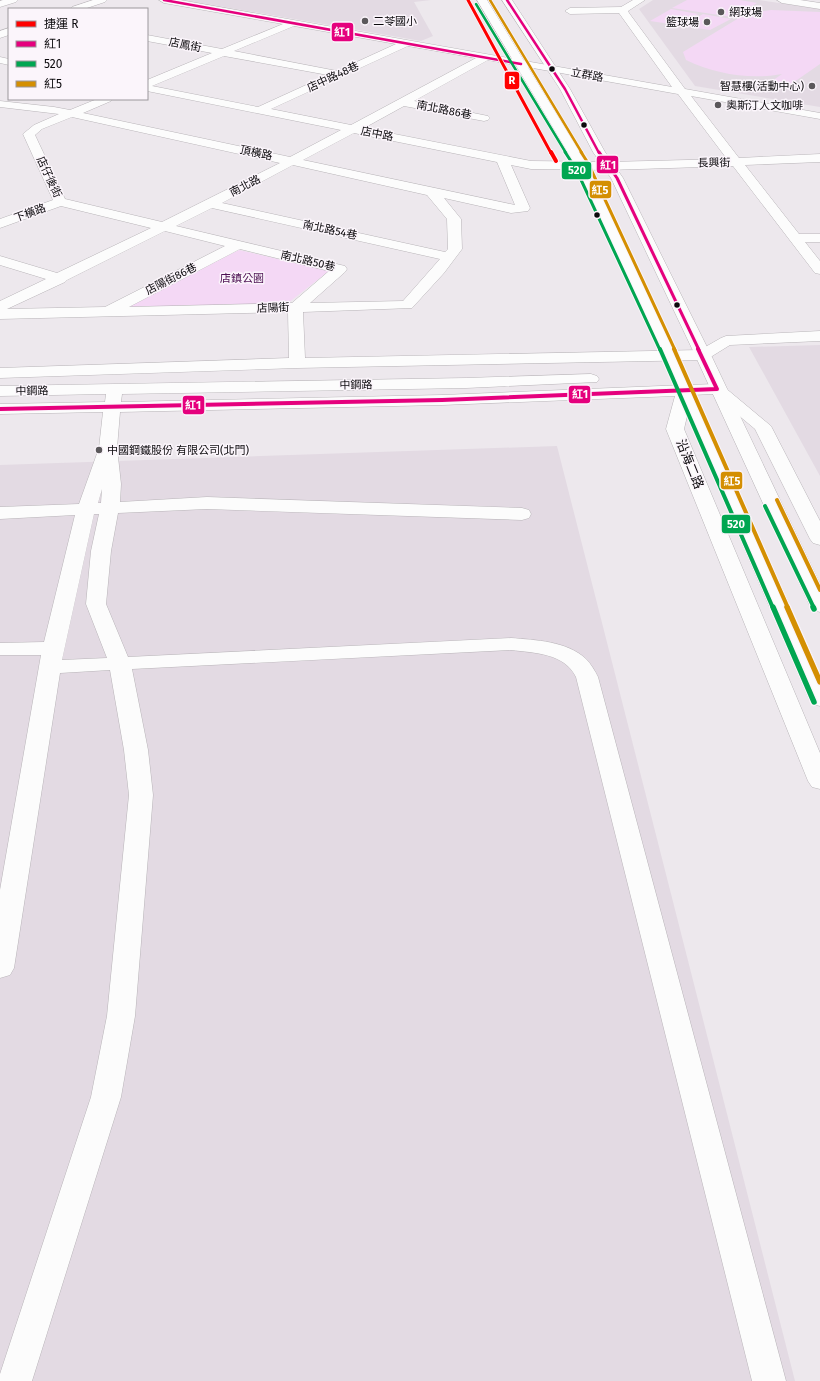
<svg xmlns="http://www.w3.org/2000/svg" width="820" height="1381" font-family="'Fira Sans','Noto Sans TC',sans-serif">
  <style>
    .built { fill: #e3dae3 }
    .green { fill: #f4d8f5 }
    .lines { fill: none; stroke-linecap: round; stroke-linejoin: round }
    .minor-casing { stroke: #b8b4b8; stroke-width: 1 }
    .major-casing { stroke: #b8b4b8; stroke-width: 1 }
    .minor { fill: #fcfcfc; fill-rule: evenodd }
    .major { fill: #fcfcfc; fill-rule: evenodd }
    .bus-1-far2-casing { stroke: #fbf5fb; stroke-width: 4 }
    .bus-1-far1-casing { stroke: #fbf5fb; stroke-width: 5 }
    .bus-1-casing { stroke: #fbf5fb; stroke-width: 6 }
    .bus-2-far3-casing { stroke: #fbf5fb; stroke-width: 4 }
    .bus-2-far2-casing { stroke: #fbf5fb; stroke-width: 5 }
    .bus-2-far1-casing { stroke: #fbf5fb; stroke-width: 6 }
    .bus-2-casing { stroke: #fbf5fb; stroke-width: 8 }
    .bus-3-far3-casing { stroke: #fbf5fb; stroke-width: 4 }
    .bus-3-far2-casing { stroke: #fbf5fb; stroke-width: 5 }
    .bus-3-far1-casing { stroke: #fbf5fb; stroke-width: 6 }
    .bus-3-casing { stroke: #fbf5fb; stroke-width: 8 }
    .bus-1-far2 { stroke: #e5007d; stroke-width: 2.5 }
    .bus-1-far1 { stroke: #e5007d; stroke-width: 3 }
    .bus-1 { stroke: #e5007d; stroke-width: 4 }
    .bus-2-far3 { stroke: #00a651; stroke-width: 2.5 }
    .bus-2-far2 { stroke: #00a651; stroke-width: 3 }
    .bus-2-far1 { stroke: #00a651; stroke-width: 4 }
    .bus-2 { stroke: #00a651; stroke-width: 5.5 }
    .bus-3-far3 { stroke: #d48f02; stroke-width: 2.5 }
    .bus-3-far2 { stroke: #d48f02; stroke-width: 3 }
    .bus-3-far1 { stroke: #d48f02; stroke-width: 4 }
    .bus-3 { stroke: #d48f02; stroke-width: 5.5 }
    .metro-1-far1-casing { stroke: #fbf5fb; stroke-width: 4.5 }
    .metro-1-casing { stroke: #fbf5fb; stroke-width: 6 }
    .metro-1-far1 { stroke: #f00; stroke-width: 3 }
    .metro-1 { stroke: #f00; stroke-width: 4 }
    .poi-dot { fill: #5b585b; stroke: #fbf5fb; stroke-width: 1.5 }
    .bus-dot { fill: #0c0a0d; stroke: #fbf5fb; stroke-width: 1.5 }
    .labels { text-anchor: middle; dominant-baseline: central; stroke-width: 3; stroke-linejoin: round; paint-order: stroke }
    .far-poi-label { font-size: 11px; fill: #0c0a0d; stroke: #fbf5fb; text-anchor: start }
    .far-street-label { font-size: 11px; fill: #0c0a0d; stroke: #fbf5fb }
    .far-park-label { font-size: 11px; fill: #4d1053; stroke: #fbf5fb }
    .street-label { font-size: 13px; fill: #0c0a0d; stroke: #fbf5fb }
    .line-badge { stroke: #fbf5fb; stroke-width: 1.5 }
    .badge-label { font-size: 11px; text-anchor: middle; font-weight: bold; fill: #fff }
  </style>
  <rect width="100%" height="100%" fill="#ede8ed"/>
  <!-- built -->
  <path class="built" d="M184,0H431L414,2L433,36L421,41Z
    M653,0H759L820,9V107L695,86L639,9Z
    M820,345V476L749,347Z
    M557,446L795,1381H0V465Z"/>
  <!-- green -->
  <path class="green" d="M687,0H740L757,3L732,17L672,8Z
    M671,9L698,14L677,25L650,21Z
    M771,10L820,12V64L784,89L765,86L782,74C751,80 715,74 686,60L683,52L747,13Z
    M703,14L731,19L710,30L682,26Z
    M239,250L329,271L288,303L125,308Z"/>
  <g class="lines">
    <defs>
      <path id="minor" d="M3,0H18L16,2L0,7V1Z
        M93,0H107L105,2L84,9H70L72,7Z
        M159,0H180L672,87L619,13L570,14L565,11L570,8L621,7L633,0H645L628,11L629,13L685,89L820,113V119L691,96L739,158L820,154V162L745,165L799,234H820V242H805L820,261V274L815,273L733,166L608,170L531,169L511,165L530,208L528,211L511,213L444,198L461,219L462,249L444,273L412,308L303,312L305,358L700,350L721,338L726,336L820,331V341L730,345L709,358L703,360L297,368L0,378V368L289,358L288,312L0,319V301L46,279L0,265V256L57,273L151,228L61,206L0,228V219L53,200L23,134L34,125L59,114L0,107V101L54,107L70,110L97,99H113L111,101L83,113L290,157L341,130L147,91V80L212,53L147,41V35L222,49L283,24L164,3ZM294,26L396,44L337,71L234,51ZM408,46L476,58L351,125L271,109ZM224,56L328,75L258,107L152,86ZM488,60L678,94L727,159L608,162L531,161L364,128L404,106L484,121L488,120L490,118L488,116L414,101ZM72,117L280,163L162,222L65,199L35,135L42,129ZM354,133L497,162L515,205L303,160ZM293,165L427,195L447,219L448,249L445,252L222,203ZM212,208L440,259L403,301L310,303L345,272L347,269L345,266L176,226ZM165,231L225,246L105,307L7,309L65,282L67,280ZM240,249L329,271L292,303L129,307Z
        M777,0H800L820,3V9L782,3Z
        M9,28V35L0,38V31Z
        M0,57L9,59V65L0,63Z
        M591,374L597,376L599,379L597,382L466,388L122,394L121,402L442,395L685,385L717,384L723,386L771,426L820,521V545L813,543L810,539L755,429L713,394L692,395L684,429L820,753V789L812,787L808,781L666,429L675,396L442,405L120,412L117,448L121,484L120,502L207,497L522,508L529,510L531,514L529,518L522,520L207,509L118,513L111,551L106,604L128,657L511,638C535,640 567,641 586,659C591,664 595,671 598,677L786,1381H752L576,677C564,653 535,653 511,650L132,669L148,750L153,795L135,1016L121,1097L32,1381H0V1374L91,1097L107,1016L129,795L124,750L110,670L60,673L14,968L10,975L0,978V890L41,655H0V643L44,642L75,515L0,519V507L79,504L99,448L103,412L0,414V404L105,402L106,394L0,396V386L466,378ZM102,489L101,503H98ZM94,514H99L91,551L86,604L107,658L62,660Z"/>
      <path id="major" d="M477,0H487L588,166L678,356L820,674V706L812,704L809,699L662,356L576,166Z
        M502,0H512L570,89L605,152L623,178L711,355L820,584V612L813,610L810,606L695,355L611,178L593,152L560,89Z"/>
    </defs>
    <!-- minor casing -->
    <use href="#minor" class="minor-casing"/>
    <!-- major casing -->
    <use href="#major" class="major-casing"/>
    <!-- minor -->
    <use href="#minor" class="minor"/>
    <!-- major -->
    <use href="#major" class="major"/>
    <defs>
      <path id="bus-1-far2" d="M164,0L521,64
        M507,0L565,89L599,153"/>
      <path id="bus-1-far1" d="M599,152L617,178L699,350"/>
      <path id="bus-1" d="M0,409L442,400L717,389L698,349"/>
      <path id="bus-2-far3" d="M476,4L566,153"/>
      <path id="bus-2-far2" d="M565,152L576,169L660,350"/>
      <path id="bus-2-far1" d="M660,349L773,608
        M765,506L814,608"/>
      <path id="bus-2" d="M773,607L814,702
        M813,607L814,609"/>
      <path id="bus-3-far3" d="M490,0L582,153"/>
      <path id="bus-3-far2" d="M581,152L588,163L675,350"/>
      <path id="bus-3-far1" d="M674,349L788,608
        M777,500L820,590"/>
      <path id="bus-3" d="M787,607L820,682"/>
    </defs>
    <!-- bus-1-far2 casing -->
    <use href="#bus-1-far2" class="bus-1-far2-casing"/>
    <!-- bus-1-far1 casing -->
    <use href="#bus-1-far1" class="bus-1-far1-casing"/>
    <!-- bus-1 casing -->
    <use href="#bus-1" class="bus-1-casing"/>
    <!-- bus-2-far3 casing -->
    <use href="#bus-2-far3" class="bus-2-far3-casing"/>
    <!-- bus-2-far2 casing -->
    <use href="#bus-2-far2" class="bus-2-far2-casing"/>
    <!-- bus-2-far1 casing -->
    <use href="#bus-2-far1" class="bus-2-far1-casing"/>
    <!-- bus-2 casing -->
    <use href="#bus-2" class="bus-2-casing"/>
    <!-- bus-3-far3 casing -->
    <use href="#bus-3-far3" class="bus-3-far3-casing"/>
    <!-- bus-3-far2 casing -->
    <use href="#bus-3-far2" class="bus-3-far2-casing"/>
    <!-- bus-3-far1 casing -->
    <use href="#bus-3-far1" class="bus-3-far1-casing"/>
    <!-- bus-3 casing -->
    <use href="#bus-3" class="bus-3-casing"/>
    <!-- bus-1-far2 -->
    <use href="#bus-1-far2" class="bus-1-far2"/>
    <!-- bus-1-far1 -->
    <use href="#bus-1-far1" class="bus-1-far1"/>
    <!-- bus-1 -->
    <use href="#bus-1" class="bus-1"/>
    <!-- bus-2-far3 -->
    <use href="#bus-2-far3" class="bus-2-far3"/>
    <!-- bus-2-far2 -->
    <use href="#bus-2-far2" class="bus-2-far2"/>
    <!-- bus-2-far1 -->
    <use href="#bus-2-far1" class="bus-2-far1"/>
    <!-- bus-2 -->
    <use href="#bus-2" class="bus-2"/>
    <!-- bus-3-far3 -->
    <use href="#bus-3-far3" class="bus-3-far3"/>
    <!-- bus-3-far2 -->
    <use href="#bus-3-far2" class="bus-3-far2"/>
    <!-- bus-3-far1 -->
    <use href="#bus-3-far1" class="bus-3-far1"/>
    <!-- bus-3 -->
    <use href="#bus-3" class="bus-3"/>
    <defs>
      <path id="metro-1-far1" d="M468,0L551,153"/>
      <path id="metro-1" d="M551,152L556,161"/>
    </defs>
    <!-- metro-1-far1 casing -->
    <use href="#metro-1-far1" class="metro-1-far1-casing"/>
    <!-- metro-1 casing -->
    <use href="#metro-1" class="metro-1-casing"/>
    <!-- metro-1-far1 -->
    <use href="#metro-1-far1" class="metro-1-far1"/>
    <!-- metro-1 -->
    <use href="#metro-1" class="metro-1"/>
  </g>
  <!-- markers -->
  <g class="poi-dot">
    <circle cx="721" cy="12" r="4"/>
    <circle cx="365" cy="21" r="4"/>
    <circle cx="707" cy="22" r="4"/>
    <circle cx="812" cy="86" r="4"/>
    <circle cx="718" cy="105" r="4"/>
    <circle cx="99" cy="450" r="4"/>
  </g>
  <g class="bus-dot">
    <circle cx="552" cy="69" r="3.5"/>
    <circle cx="584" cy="125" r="3.5"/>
    <circle cx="597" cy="215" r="3.5"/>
    <circle cx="677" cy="305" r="3.5"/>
  </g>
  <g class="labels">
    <!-- far-poi labels -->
    <g class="far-poi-label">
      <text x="729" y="12">網球場</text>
      <text x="373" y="21">二苓國小</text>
      <text x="699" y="22" text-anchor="end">籃球場</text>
      <text x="804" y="86" text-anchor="end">智慧樓(活動中心)</text>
      <text x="726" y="105">奧斯汀人文咖啡</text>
      <text x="107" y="450">中國鋼鐵股份 有限公司(北門)</text>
    </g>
    <!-- far-street labels -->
    <g class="far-street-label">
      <text transform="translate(185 45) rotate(11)">店鳳街</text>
      <text transform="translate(587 75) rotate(10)">立群路</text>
      <text transform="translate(333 77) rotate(-25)">店中路48巷</text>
      <text transform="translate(444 110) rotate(11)">南北路86巷</text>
      <text transform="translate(377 134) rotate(11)">店中路</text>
      <text transform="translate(256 153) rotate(12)">頂橫路</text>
      <text transform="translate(714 163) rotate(-1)">長興街</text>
      <text transform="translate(49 177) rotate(65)">店仔後街</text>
      <text transform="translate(245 186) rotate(-27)">南北路</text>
      <text transform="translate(30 213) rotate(-20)">下橫路</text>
      <text transform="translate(330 230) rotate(12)">南北路54巷</text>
      <text transform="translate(308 261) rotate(13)">南北路50巷</text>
      <text transform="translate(171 279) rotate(-27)">店陽街86巷</text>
      <text transform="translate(273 308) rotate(-2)">店陽街</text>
      <text transform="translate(356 385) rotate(-1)">中鋼路</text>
      <text transform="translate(32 391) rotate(-1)">中鋼路</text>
    </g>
    <!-- far-park labels -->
    <g class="far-park-label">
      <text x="242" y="278">店鎮公園</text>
    </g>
    <!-- street labels -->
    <g class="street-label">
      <text transform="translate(690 464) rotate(68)">沿海二路</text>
    </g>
  </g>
  <g class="line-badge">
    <rect x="331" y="22" width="23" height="20" rx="4" fill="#e5007d"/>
    <rect x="504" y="71" width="16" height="19" rx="4" fill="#f00"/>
    <rect x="596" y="155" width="23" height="19" rx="4" fill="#e5007d"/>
    <rect x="561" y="161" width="31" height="19" rx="4" fill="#00a651"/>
    <rect x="589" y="180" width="23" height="19" rx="4" fill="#d48f02"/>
    <rect x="568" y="385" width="23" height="19" rx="4" fill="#e5007d"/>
    <rect x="182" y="395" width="23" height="20" rx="4" fill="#e5007d"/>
    <rect x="720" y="471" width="23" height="19" rx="4" fill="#d48f02"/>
    <rect x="721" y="514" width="30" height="20" rx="4" fill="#00a651"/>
  </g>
  <g class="badge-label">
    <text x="342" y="36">紅1</text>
    <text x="512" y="84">R</text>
    <text x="608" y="169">紅1</text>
    <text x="577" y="174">520</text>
    <text x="600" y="194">紅5</text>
    <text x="580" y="398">紅1</text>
    <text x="193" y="409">紅1</text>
    <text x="732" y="485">紅5</text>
    <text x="736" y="528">520</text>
  </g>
  <!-- legend -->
  <rect x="8" y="8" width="140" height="92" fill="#fbf5fb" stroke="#9b979c"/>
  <rect x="16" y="21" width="20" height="6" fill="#ff0000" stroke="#9b979c"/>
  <text x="44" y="28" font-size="12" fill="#0c0a0d">捷運 R</text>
  <rect x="16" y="41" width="20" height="6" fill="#e5007d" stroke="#9b979c"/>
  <text x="44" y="48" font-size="12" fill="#0c0a0d">紅1</text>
  <rect x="16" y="61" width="20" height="6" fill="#00a651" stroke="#9b979c"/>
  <text x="44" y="68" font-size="12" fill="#0c0a0d">520</text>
  <rect x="16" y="81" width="20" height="6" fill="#d48f02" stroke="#9b979c"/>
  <text x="44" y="88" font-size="12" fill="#0c0a0d">紅5</text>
</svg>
